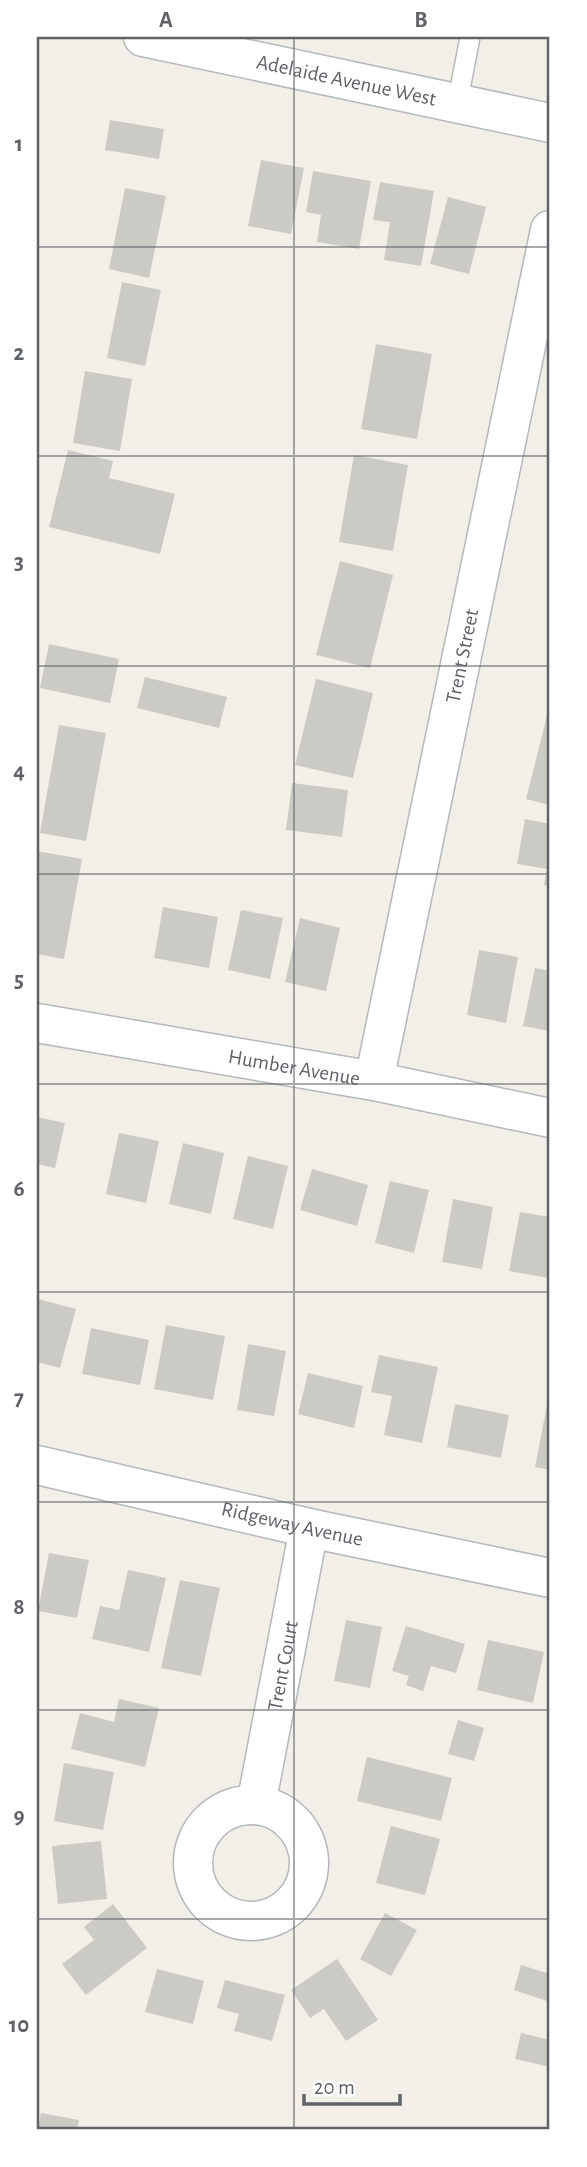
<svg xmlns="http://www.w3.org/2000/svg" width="587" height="2167" font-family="'Alegreya Sans',sans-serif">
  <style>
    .building { fill: #cccac5 }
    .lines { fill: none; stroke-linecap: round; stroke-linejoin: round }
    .service-casing { stroke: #b5b8bc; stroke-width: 22 }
    .minor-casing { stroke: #b5b8bc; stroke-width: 41 }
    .secondary-casing { stroke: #b6babf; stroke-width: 41 }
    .service { stroke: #fff; stroke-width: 19 }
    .minor { stroke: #fff; stroke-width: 38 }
    .secondary { stroke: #fff; stroke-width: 38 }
    .grid { fill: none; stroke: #5f6368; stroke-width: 2; stroke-opacity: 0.55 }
    .labels { text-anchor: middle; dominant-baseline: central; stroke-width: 7; stroke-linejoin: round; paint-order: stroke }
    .street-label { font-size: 21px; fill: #5f6368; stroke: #fff }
    .neatline { fill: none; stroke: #5f6368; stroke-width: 2.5 }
    .grid-label { font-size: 23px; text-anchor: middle; font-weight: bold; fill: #5f6368 }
  </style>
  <rect width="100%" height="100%" fill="#f1efe8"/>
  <!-- building -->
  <path class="building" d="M110,120L164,129L159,159L105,150Z
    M261,160L304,168L291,234L248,226Z
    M313,171L371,181L359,249L317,242L321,215L306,212Z
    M380,182L434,191L421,266L384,260L390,222L373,220Z
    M125,188L166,196L149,278L109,269Z
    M448,197L486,207L469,274L430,264Z
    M122,282L161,290L145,366L107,358Z
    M376,344L432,354L417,439L361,429Z
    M85,371L132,379L120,451L73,443Z
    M68,450L113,461L109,478L175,494L160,554L49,527Z
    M354,455L408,465L393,551L339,542Z
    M340,561L393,575L370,668L316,655Z
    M49,644L119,659L110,703L40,688Z
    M145,677L227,697L219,728L137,708Z
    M316,679L373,693L353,778L295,765Z
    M549,708H550V805L526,799Z
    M59,725L106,733L86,841L40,833Z
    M292,783L348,790L342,837L286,830Z
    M525,819L550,824V886L544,885L547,869L517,864Z
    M37,851L82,859L64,959L37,954Z
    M163,907L218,917L209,968L154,958Z
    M241,910L283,918L270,979L228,970Z
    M300,918L340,928L326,991L285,982Z
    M479,950L518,957L506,1023L467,1015Z
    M535,968L550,971V1031L523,1026Z
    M37,1117L65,1123L55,1168L37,1164Z
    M119,1133L159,1141L146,1203L106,1194Z
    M183,1143L224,1153L211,1214L169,1204Z
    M248,1156L288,1166L273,1229L233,1219Z
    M312,1169L368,1185L357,1226L300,1210Z
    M390,1181L429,1190L414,1253L375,1243Z
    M453,1199L493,1207L482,1269L442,1262Z
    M520,1212L550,1217L548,1278L509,1271Z
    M38,1299L76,1309L60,1368L37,1362Z
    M166,1325L225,1336L213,1400L154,1389Z
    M91,1328L149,1340L140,1385L82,1374Z
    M248,1344L286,1351L274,1416L237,1410Z
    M379,1355L438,1367L422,1443L384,1435L392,1396L371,1392Z
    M308,1373L363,1386L354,1428L298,1414Z
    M455,1404L509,1415L501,1458L447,1447Z
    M547,1405L550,1406V1470L535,1467Z
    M49,1553L89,1560L77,1618L38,1611Z
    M128,1570L166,1578L149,1652L92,1639L100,1606L119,1610Z
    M180,1580L220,1588L201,1676L161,1668Z
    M346,1620L382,1627L370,1688L334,1681Z
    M406,1626L465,1644L456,1673L431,1666L423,1691L406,1685L409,1676L392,1671Z
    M488,1640L544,1652L533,1703L477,1690Z
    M119,1699L159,1708L145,1767L71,1749L80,1713L114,1722Z
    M458,1720L484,1728L474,1761L448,1754Z
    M367,1757L452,1778L441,1821L357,1801Z
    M64,1763L114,1772L103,1830L54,1821Z
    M391,1826L440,1839L425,1895L376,1883Z
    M101,1841L107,1899L58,1904L52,1846Z
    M113,1904L147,1948L86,1995L62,1964L94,1940L84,1927Z
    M385,1913L417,1930L391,1976L360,1959Z
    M337,1959L378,2020L346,2041L324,2009L310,2018L291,1990Z
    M521,1965L550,1974V2002L514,1990Z
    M157,1969L204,1981L193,2024L145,2012Z
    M225,1980L285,1995L272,2041L234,2031L239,2014L217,2008Z
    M521,2033L550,2040V2067L515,2059Z
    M41,2113L79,2120L77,2130H38Z"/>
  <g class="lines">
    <defs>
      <path id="service" d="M457,105L470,37"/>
      <g id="minor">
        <path id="s1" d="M37,1023L374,1081L550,1118"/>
        <path id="s2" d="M374,1081L550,230"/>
        <path id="s3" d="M37,1465L309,1528L550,1578"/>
        <path id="s4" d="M256,1805L309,1528"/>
        <circle cx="251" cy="1863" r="58"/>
      </g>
      <g id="secondary">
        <path id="s5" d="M143,37L550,123"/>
      </g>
    </defs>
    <!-- service casing -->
    <use href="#service" class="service-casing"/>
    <!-- minor casing -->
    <use href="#minor" class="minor-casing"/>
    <!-- secondary casing -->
    <use href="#secondary" class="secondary-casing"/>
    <!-- service -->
    <use href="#service" class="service"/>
    <!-- minor -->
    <use href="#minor" class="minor"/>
    <!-- secondary -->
    <use href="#secondary" class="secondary"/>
  </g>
  <!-- grid -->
  <path class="grid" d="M294,37V2130M37,247H550M37,456H550M37,666H550M37,874H550M37,1084H550M37,1292H550M37,1502H550M37,1710H550M37,1919H550"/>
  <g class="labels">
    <!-- street labels -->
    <g class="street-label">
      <text stroke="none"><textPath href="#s5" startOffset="208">Adelaide Avenue West</textPath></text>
      <text stroke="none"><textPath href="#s2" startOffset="434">Trent Street</textPath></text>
      <text stroke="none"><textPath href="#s1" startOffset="261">Humber Avenue</textPath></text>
      <text stroke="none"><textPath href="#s3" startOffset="262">Ridgeway Avenue</textPath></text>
      <text stroke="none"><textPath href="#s4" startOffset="142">Trent Court</textPath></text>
    </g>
  </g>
  <!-- border -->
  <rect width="587" height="2167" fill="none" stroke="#ffffff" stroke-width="77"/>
  <!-- scale -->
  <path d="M304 2094v10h96v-10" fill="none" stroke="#5f6368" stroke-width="3.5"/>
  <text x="314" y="2094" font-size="21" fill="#5f6368" stroke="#ffffff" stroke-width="5" paint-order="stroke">20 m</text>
  <rect x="38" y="38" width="510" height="2090" class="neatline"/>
  <g class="grid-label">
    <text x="166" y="27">A</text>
    <text x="421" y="27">B</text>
    <text x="19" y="151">1</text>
    <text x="19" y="360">2</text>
    <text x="19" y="569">3</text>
    <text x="19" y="778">4</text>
    <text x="19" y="987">5</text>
    <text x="19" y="1196">6</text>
    <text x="19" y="1405">7</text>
    <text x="19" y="1614">8</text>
    <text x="19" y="1823">9</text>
    <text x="19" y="2032">10</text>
  </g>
</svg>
